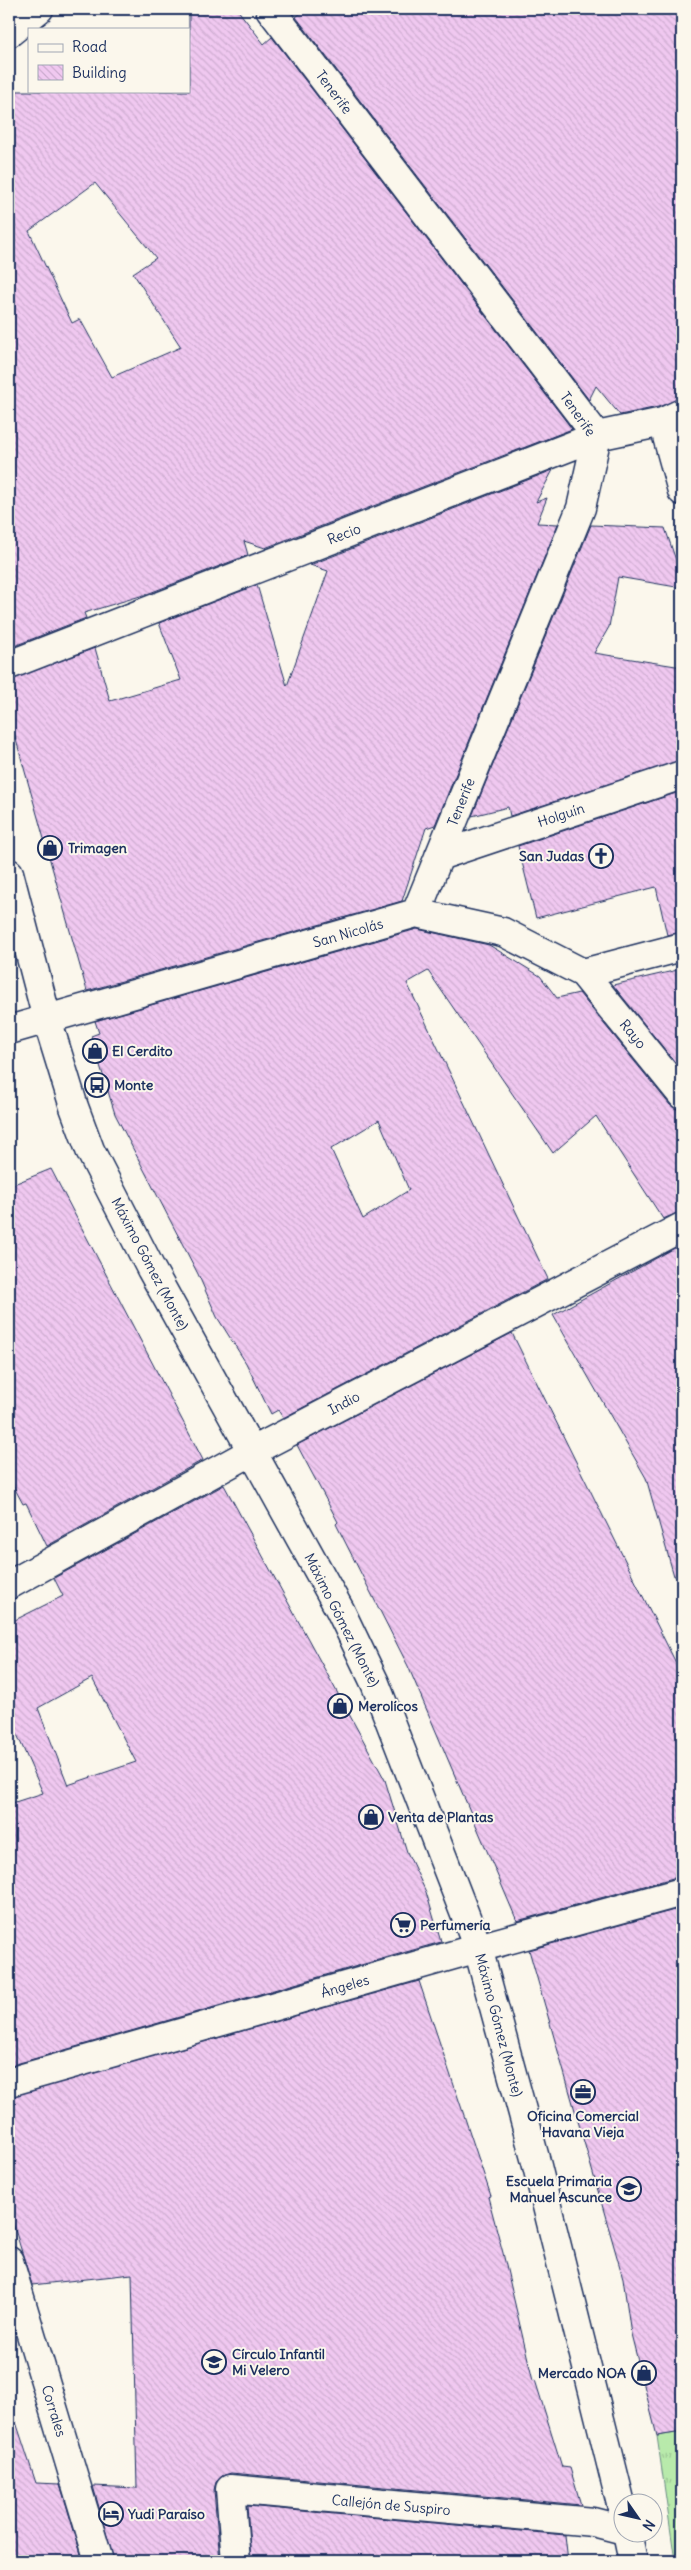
<svg xmlns="http://www.w3.org/2000/svg" width="691" height="2570" font-family="Delius,sans-serif">
  <style>
    .park { fill: url(#park-tufts); stroke: #6a8c84 }
    .building { fill: url(#building-back-hatch); stroke: #1b2f5e; fill-rule: evenodd }
    .lines { fill: none; stroke-linecap: round; stroke-linejoin: round }
    .street-casing { stroke: #1b2f5e; stroke-width: 31 }
    .primary-casing { stroke: #1b2f5e; stroke-width: 31 }
    .street { stroke: #fbf7ec; stroke-width: 28 }
    .primary { stroke: #fbf7ec; stroke-width: 28 }
    .labels { text-anchor: middle; dominant-baseline: central; stroke-width: 4; stroke-linejoin: round; paint-order: stroke }
    .street-label { font-size: 14px; fill: #1b2f5e; stroke: #fbf7ec }
    .poi-label { font-size: 14px; font-weight: bold; fill: #1b2f5e; stroke: #fbf7ec; text-anchor: start }
  </style>
  <defs>
    <pattern id="park-tufts" width="24" height="20" patternUnits="userSpaceOnUse" patternTransform="scale(1.25)"><rect width="24" height="20" fill="#b8eaab"/><path d="M3 7l-1-3M5 7V3M7 7l1-3M15 17l-1-3M17 17v-4M19 17l1-3" fill="none" stroke="#9ec996"/></pattern>
    <pattern id="building-back-hatch" width="6" height="6" patternUnits="userSpaceOnUse" patternTransform="scale(1.25)"><rect width="6" height="6" fill="#f0c8f0"/><path d="M-1 5l2 2M0 0l6 6M5-1l2 2" fill="none" stroke="#cdacd0"/></pattern>
  </defs>
  <rect width="100%" height="100%" fill="#fbf7ec"/>
  <filter id="ink" filterUnits="userSpaceOnUse"><feTurbulence type="fractalNoise" baseFrequency=".02" numOctaves="2"/><feDisplacementMap in="SourceGraphic" scale="10" xChannelSelector="R" yChannelSelector="G"/><feConvolveMatrix kernelMatrix="1 2 1 2 8 2 1 2 1" color-interpolation-filters="sRGB"/></filter>
  <g filter="url(#ink)">
    <!-- park -->
    <path class="park" d="M682,2432V2561H675L657,2436Z"/>
    <!-- building -->
    <path class="building" d="M189,9H237L264,44L272,37L572,429L265,548L244,541L248,555L147,594L84,613L86,618L9,648V91H189ZM95,183L156,258L133,273L181,347L112,377L80,319L72,323L29,231Z
      M306,9H682V398L658,407L620,415L596,386L589,400L296,17Z
      M553,470L536,502L547,498L537,523L558,524L435,825L426,828L402,901L87,991L9,715V680L95,648L110,701L181,680L159,623L257,585L287,686L328,571L310,565Z
      M591,525L665,528L682,578V588L618,577L609,627L594,653L682,667V760L510,816L508,807L472,816Z
      M682,791V932L667,935L656,887L536,918L518,846Z
      M417,929L489,945L540,976L557,998L579,993L670,1105L682,1110V1211L663,1219L596,1116L553,1153L428,971L407,983L548,1279L283,1418L278,1410L271,1414L246,1363L217,1317L198,1274L115,1114L91,1036L99,1033L95,1021ZM379,1120L409,1190L363,1219L331,1149Z
      M682,969V1071L613,985Z
      M51,1169L203,1460L47,1546L26,1503L23,1504L9,1478V1186Z
      M682,1244V1575L674,1576L646,1478L553,1315Z
      M512,1333L682,1675V1865L673,1878L517,1921L408,1666L336,1524L338,1522L297,1445Z
      M224,1485L385,1780L407,1852L426,1892L441,1942L9,2066V1804L43,1793L12,1723L9,1724V1623L63,1596L54,1578ZM92,1678L136,1762L68,1785L38,1708Z
      M678,1909L682,1911V2432L657,2436L631,2334L623,2278L529,1950Z
      M419,1981L491,2196L488,2197L503,2253L533,2381L535,2380L562,2467L570,2468L581,2505L231,2473L222,2476L216,2482L214,2490L220,2561H114L93,2486L137,2488L132,2274L32,2285L9,2210V2097Z
      M15,2419L36,2483L60,2484L83,2561H9V2420Z
      M247,2506L565,2535L568,2561H251Z"/>
    <g class="lines">
      <defs>
        <path id="street" d="M270,9L597,436L581,508L416,913
          M9,33L39,9
          M663,422L682,491
          M9,665L597,436L663,422L682,413
          M439,856L682,775
          M583,973L682,1095
          M9,1030L416,913L503,932L583,973L682,947
          M9,1585L251,1452L682,1227
          M9,2082L478,1948L682,1892
          M9,2261L99,2561
          M236,2561L230,2489L593,2522L624,2530"/>
        <path id="primary" d="M9,873L47,1019L74,1107L90,1150L151,1269L340,1610L375,1683L478,1948L536,2162L624,2516
          M627,2532L633,2561"/>
      </defs>
      <!-- street casing -->
      <use href="#street" class="street-casing"/>
      <!-- primary casing -->
      <use href="#primary" class="primary-casing"/>
      <!-- street -->
      <use href="#street" class="street"/>
      <!-- primary -->
      <use href="#primary" class="primary"/>
    </g>
  </g>
  <!-- icons -->
  <defs>
    <symbol id="shop-ring" viewBox="-11 -11 22 22"><circle r="9.5" fill="#fbf7ec" stroke="#1b2f5e" stroke-width="1.5"/><path d="M-5-2.5h2.3a2.7 3.5 0 0 1 5.4 0H5L5.5 6h-11ZM-1.5-2.5h3a1.5 2.3 0 0 0-3 0Z" fill="#1b2f5e"/></symbol>
    <symbol id="church-ring" viewBox="-11 -11 22 22"><circle r="9.5" fill="#fbf7ec" stroke="#1b2f5e" stroke-width="1.5"/><path d="M-1.2-6h2.4v3.5h3.3v2.4h-3.3V6h-2.4V-.1h-3.3v-2.4h3.3Z" fill="#1b2f5e"/></symbol>
    <symbol id="bus-ring" viewBox="-11 -11 22 22"><circle r="9.5" fill="#fbf7ec" stroke="#1b2f5e" stroke-width="1.5"/><path d="M-5-6H5V4H4V6H2V4H-2V6H-4V4H-5ZM-3.5-4V0h7V-4ZM-3.5 1.2v1.5H-2V1.2ZM2 1.2v1.5H3.5V1.2Z" fill="#1b2f5e"/></symbol>
    <symbol id="supermarket-ring" viewBox="-11 -11 22 22"><circle r="9.5" fill="#fbf7ec" stroke="#1b2f5e" stroke-width="1.5"/><path d="M-6-5.5h2.5l.6 2H6L4.5 2H-2.5L-4.4-4H-6ZM-1.5 3.2a1.3 1.3 0 1 0 .1 0ZM3 3.2a1.3 1.3 0 1 0 .1 0Z" fill="#1b2f5e"/></symbol>
    <symbol id="office-ring" viewBox="-11 -11 22 22"><circle r="9.5" fill="#fbf7ec" stroke="#1b2f5e" stroke-width="1.5"/><path d="M-6-3h4V-5.5h4V-3h4V5H-6ZM-1-4.5V-3h2v-1.5ZM-6 0V1H6V0Z" fill="#1b2f5e"/></symbol>
    <symbol id="school-ring" viewBox="-11 -11 22 22"><circle r="9.5" fill="#fbf7ec" stroke="#1b2f5e" stroke-width="1.5"/><path d="M0-5L7-2L0 1L-7-2ZM-4 1L0 2.5L4 1V4Q0 6-4 4Z" fill="#1b2f5e"/></symbol>
    <symbol id="hotel-ring" viewBox="-11 -11 22 22"><circle r="9.5" fill="#fbf7ec" stroke="#1b2f5e" stroke-width="1.5"/><path d="M-6-4.5h1.5V1H6V5H4.5V3h-9V5H-6ZM-4 0a1.8 1.8 0 1 1 3.6 0ZM.5 0V-2.5h3Q6-2.5 6 0Z" fill="#1b2f5e"/></symbol>
  </defs>
  <g fill-rule="evenodd">
    <use href="#shop-ring" x="36" y="834" width="28" height="28"/>
    <use href="#church-ring" x="587" y="842" width="28" height="28"/>
    <use href="#shop-ring" x="81" y="1037" width="28" height="28"/>
    <use href="#bus-ring" x="83" y="1071" width="28" height="28"/>
    <use href="#shop-ring" x="326" y="1692" width="28" height="28"/>
    <use href="#shop-ring" x="357" y="1803" width="28" height="28"/>
    <use href="#supermarket-ring" x="389" y="1911" width="28" height="28"/>
    <use href="#office-ring" x="569" y="2078" width="28" height="28"/>
    <use href="#school-ring" x="615" y="2175" width="28" height="28"/>
    <use href="#school-ring" x="200" y="2348" width="28" height="28"/>
    <use href="#shop-ring" x="630" y="2359" width="28" height="28"/>
    <use href="#hotel-ring" x="97" y="2500" width="28" height="28"/>
  </g>
  <g class="labels">
    <!-- street labels -->
    <g class="street-label">
      <text transform="translate(334 92) rotate(53)">Tenerife</text>
      <text transform="translate(578 414) rotate(55)">Tenerife</text>
      <text transform="translate(344 534) rotate(-21)">Recio</text>
      <text transform="translate(461 802) rotate(-68)">Tenerife</text>
      <text transform="translate(561 815) rotate(-18)">Holguín</text>
      <text transform="translate(348 933) rotate(-16)">San Nicolás</text>
      <text transform="translate(633 1034) rotate(51)">Rayo</text>
      <text transform="translate(150 1264) rotate(62)">Máximo Gómez (Monte)</text>
      <text transform="translate(344 1403) rotate(-28)">Indio</text>
      <text transform="translate(342 1620) rotate(63)">Máximo Gómez (Monte)</text>
      <text transform="translate(345 1986) rotate(-16)">Ángeles</text>
      <text transform="translate(499 2025) rotate(75)">Máximo Gómez (Monte)</text>
      <text transform="translate(54 2411) rotate(73)">Corrales</text>
      <text transform="translate(391 2505) rotate(5)">Callejón de Suspiro</text>
    </g>
    <!-- poi labels -->
    <g class="poi-label">
      <text x="68" y="848">Trimagen</text>
      <text x="584" y="856" text-anchor="end">San Judas</text>
      <text x="112" y="1051">El Cerdito</text>
      <text x="114" y="1085">Monte</text>
      <text x="358" y="1706">Merolícos</text>
      <text x="388" y="1817">Venta de Plantas</text>
      <text x="420" y="1925">Perfumería</text>
      <text x="583" y="2116" text-anchor="middle">Oficina Comercial<tspan x="583" dy="16">Havana Vieja</tspan></text>
      <text x="612" y="2181" text-anchor="end">Escuela Primaria<tspan x="612" dy="16">Manuel Ascunce</tspan></text>
      <text x="232" y="2354">Círculo Infantil<tspan x="232" dy="16">Mi Velero</tspan></text>
      <text x="626" y="2373" text-anchor="end">Mercado NOA</text>
      <text x="128" y="2514">Yudi Paraíso</text>
    </g>
  </g>
  <!-- margin -->
  <rect width="691" height="2570" fill="none" stroke="#fbf7ec" stroke-width="30"/>
  <rect x="15" y="15" width="661" height="2540" fill="none" stroke="#1b2f5e" stroke-width="2" filter="url(#ink)"/>
  <!-- legend -->
  <rect x="28" y="28" width="162" height="65" fill="#fbf7ec" stroke="#a1a7b3"/>
  <rect x="38" y="44" width="25" height="8" fill="#fbf7ec" stroke="#a1a7b3"/>
  <text x="72" y="52" font-size="15" fill="#1b2f5e">Road</text>
  <rect x="38" y="65" width="25" height="15" fill="url(#building-back-hatch)" stroke="#a1a7b3"/>
  <text x="72" y="78" font-size="15" fill="#1b2f5e">Building</text>
  <!-- north arrow -->
  <g transform="translate(638 2518) rotate(124)"><circle r="24" fill="#fbf7ec" stroke="#a1a7b3"/>
  <path d="M0-4L9 19L0 12L-9 19Z" fill="#1b2f5e"/>
  <text y="-8" font-size="14" font-weight="bold" text-anchor="middle" fill="#1b2f5e">N</text>
  </g>
</svg>
